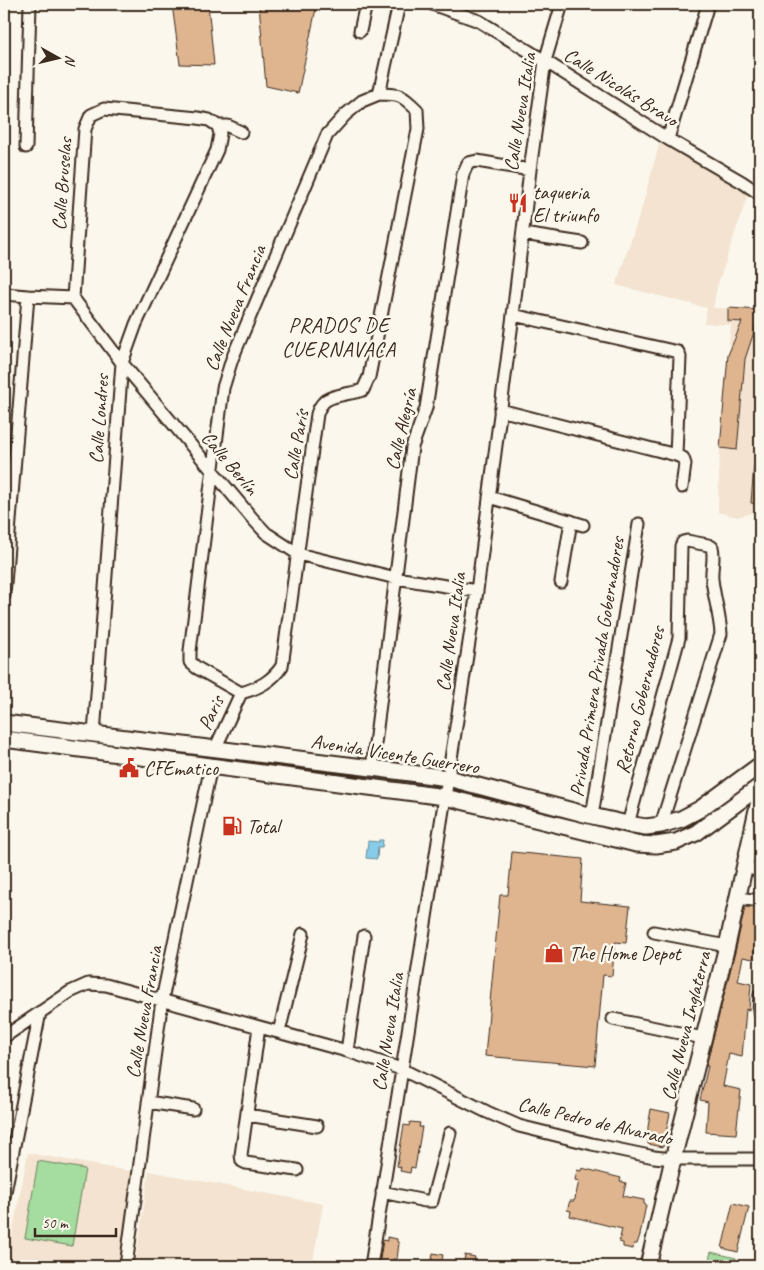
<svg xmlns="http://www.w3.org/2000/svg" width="764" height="1270" font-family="Caveat,sans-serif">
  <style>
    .built { fill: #f3e3d0 }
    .green { fill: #a5dc9f; stroke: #70835e }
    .water { fill: #87cce8; stroke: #698b97 }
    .building { fill: #dfb590; stroke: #3b2a1e }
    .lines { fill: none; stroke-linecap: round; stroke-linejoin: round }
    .minor-casing { stroke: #3b2a1e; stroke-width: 15 }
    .secondary-casing { stroke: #3b2a1e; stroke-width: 19 }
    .minor { stroke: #fbf7ec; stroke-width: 11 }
    .secondary { stroke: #fbf7ec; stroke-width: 15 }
    .labels { text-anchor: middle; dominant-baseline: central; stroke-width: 5; stroke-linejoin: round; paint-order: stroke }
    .street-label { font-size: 20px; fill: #3b2a1e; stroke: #fbf7ec }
    .poi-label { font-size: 20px; fill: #3b2a1e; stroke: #fbf7ec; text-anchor: start }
    .neighbourhood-label { font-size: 21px; letter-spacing: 1px; fill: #3b2a1e; stroke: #fbf7ec }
  </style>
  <rect width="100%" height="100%" fill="#fbf7ec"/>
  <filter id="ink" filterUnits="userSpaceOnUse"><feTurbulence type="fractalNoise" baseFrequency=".02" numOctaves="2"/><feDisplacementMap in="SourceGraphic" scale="10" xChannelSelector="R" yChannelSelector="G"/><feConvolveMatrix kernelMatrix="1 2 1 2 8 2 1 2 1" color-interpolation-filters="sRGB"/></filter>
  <g filter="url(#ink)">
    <!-- built -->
    <path class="built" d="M660,141L702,167L748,194L717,287L713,308L760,310V511L737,517L718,512L720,448L731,325L704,323L707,308L616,285L642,207Z
      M28,1153L134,1172L119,1266H6Z
      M149,1171L323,1204L312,1266H135Z"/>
    <!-- green -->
    <path class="green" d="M38,1161L85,1169L72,1246L25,1238Z
      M711,1252L736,1258L734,1266H707Z"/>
    <!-- water -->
    <path class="water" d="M379,840H383L382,847H378L377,859L366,858L368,841L379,842Z"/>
    <!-- building -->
    <path class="building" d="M172,4H208L214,65L180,64Z
      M259,4H317L298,93L266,86Z
      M728,308L760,310V314L745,359L737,450L720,448L728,355L742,322L728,321Z
      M754,465H760V504L751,503Z
      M512,852L583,859L580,901L630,906L626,943L615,942L612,976L603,975L595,1066L485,1056L500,895H508Z
      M745,907L760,908V921L759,920L753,959L743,957L738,981L751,984L749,1010L746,1009L742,1057L729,1054L723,1086L741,1090L736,1134L706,1132L708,1102L700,1100L708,1066H706L736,948Z
      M651,1109L670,1113L663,1147L648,1144V1127Z
      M410,1122L420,1123L419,1127H422L415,1168L411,1167L410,1173L400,1171L401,1167L397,1166L404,1125L409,1126Z
      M582,1168L621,1178L620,1181L626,1183L623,1196L644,1200V1204L646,1205L640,1235L637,1244H634L633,1249L623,1247V1243L619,1242L622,1229L570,1216L571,1211L567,1210L570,1201H574L575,1199L579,1181L575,1180L577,1170L581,1171Z
      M733,1203L749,1207L738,1252L722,1248Z
      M387,1237L397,1239V1242L399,1243L397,1259H393L392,1266H379L383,1240L387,1241Z
      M433,1253L443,1255L441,1265L440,1264V1266H431Z
      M465,1255L475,1257L473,1266H463Z"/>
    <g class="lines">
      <defs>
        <path id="minor" d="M432,4L479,21L545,61L668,139L742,182L760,194
          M360,31L366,4
          M379,94C400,94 402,95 417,110L418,129L369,377L363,390C352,394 329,395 323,403C320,406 318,411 317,414L282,666C272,681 259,688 241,693L197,668L190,662V651L223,388L232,359L327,135L345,115L362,101Z
          M379,94L399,4
          M218,126H228L241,132
          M668,139L708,4
          M26,147L30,4
          M523,234L582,243
          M4,294L28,296L73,298
          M73,298L122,363L252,518L266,533L298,554L396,578L477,591
          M73,298L85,129L91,115L104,109L198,118L209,120L218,126
          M513,315L678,352L680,357L676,455
          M500,410L676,455L683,458L685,464L682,487
          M489,497L583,525
          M561,582L571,521
          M4,596L28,296
          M94,734L122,363L136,324L217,150L220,134L218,126
          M215,749L241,693
          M372,768L412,447L426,408L463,174L468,163L477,161L530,170
          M592,816L639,524
          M628,824L679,638L681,546L683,542L687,541L708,545L712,547C715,558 711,568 712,579C714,598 720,615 721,634L661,825
          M744,867L760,871
          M738,898L760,901
          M654,932L727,946
          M760,995L759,1011L760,1012
          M613,1019L703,1038
          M259,1027L241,1155L242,1161L246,1163L297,1170
          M279,1032L303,934
          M4,1037L70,992L88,984L106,985L347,1051L401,1069L487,1112L519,1126L592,1144L654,1157L673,1159H760
          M347,1051L364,936
          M148,1102L193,1109
          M247,1115L317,1126
          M382,1192L425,1201H432L450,1133
          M4,1197L40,1012
          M126,1266L162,1000L211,766
          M371,1266L448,778L477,591L513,315L530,170L545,61L562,4"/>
        <path id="secondary" d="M4,723L372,768L448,778L592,816L628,824L646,827L661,825L681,819L700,809L760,765
          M4,739L445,797L636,844L656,845L676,842L696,833L760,786
          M648,1266L673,1159L727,946L760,796"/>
      </defs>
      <!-- minor casing -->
      <use href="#minor" class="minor-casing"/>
      <!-- secondary casing -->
      <use href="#secondary" class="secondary-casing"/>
      <!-- minor -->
      <use href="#minor" class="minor"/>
      <!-- secondary -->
      <use href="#secondary" class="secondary"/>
    </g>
  </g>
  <!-- icons -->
  <defs>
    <symbol id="restaurant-bare" viewBox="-9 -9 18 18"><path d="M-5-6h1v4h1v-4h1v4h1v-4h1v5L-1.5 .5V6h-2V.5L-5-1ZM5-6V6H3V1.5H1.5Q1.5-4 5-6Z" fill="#c8321e" stroke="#fbf7ec" stroke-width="2.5" paint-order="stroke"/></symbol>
    <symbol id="civic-bare" viewBox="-9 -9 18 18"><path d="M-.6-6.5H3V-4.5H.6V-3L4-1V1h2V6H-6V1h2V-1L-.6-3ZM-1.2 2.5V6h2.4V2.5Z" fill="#c8321e" stroke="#fbf7ec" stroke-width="2.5" paint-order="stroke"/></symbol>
    <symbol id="fuel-bare" viewBox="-9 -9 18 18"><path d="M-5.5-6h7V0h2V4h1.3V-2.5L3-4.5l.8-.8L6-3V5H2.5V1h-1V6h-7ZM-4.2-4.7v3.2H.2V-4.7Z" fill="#c8321e" stroke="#fbf7ec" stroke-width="2.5" paint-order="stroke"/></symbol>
    <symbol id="shop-bare" viewBox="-9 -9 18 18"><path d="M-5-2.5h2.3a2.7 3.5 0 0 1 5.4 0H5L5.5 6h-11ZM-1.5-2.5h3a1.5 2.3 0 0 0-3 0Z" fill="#c8321e" stroke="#fbf7ec" stroke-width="2.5" paint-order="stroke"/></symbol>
  </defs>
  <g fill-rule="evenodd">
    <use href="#restaurant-bare" x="504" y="189" width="28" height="28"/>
    <use href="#civic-bare" x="115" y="754" width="28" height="28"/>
    <use href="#fuel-bare" x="218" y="812" width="28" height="28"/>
    <use href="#shop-bare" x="540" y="939" width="28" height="28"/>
  </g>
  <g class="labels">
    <!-- street labels -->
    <g class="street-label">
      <text transform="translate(621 87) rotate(32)">Calle Nicolás Bravo</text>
      <text transform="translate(520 112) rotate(-81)">Calle Nueva Italia</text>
      <text transform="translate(62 184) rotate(-86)">Calle Bruselas</text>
      <text transform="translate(235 308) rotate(-68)">Calle Nueva Francia</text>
      <text transform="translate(99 419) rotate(-86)">Calle Londres</text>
      <text transform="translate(401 429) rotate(-77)">Calle Alegría</text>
      <text transform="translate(296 445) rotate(-80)">Calle París</text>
      <text transform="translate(230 463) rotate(50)">Calle Berlín</text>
      <text transform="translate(451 632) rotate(-82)">Calle Nueva Italia</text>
      <text transform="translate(597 667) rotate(-81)">Privada Primera Privada Gobernadores</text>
      <text transform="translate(640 700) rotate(-76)">Retorno Gobernadores</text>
      <text transform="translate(211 713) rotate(-65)">Paris</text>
      <text transform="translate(395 754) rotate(9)">Avenida Vicente Guerrero</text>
      <text transform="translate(144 1012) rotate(-80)">Calle Nueva Francia</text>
      <text transform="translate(686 1026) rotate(-76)">Calle Nueva Inglaterra</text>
      <text transform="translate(388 1032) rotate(-81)">Calle Nueva Italia</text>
      <text transform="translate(595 1121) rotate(13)">Calle Pedro de Alvarado</text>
    </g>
    <!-- poi labels -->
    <g class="poi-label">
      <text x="533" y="192">taqueria<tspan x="533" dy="23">El triunfo</tspan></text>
      <text x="144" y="768">CFEmatico</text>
      <text x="247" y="826">Total</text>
      <text x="569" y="953">The Home Depot</text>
    </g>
    <!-- neighbourhood labels -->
    <g class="neighbourhood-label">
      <text x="339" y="325">PRADOS DE<tspan x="339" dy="24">CUERNAVACA</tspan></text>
    </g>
  </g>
  <!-- margin -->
  <rect width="764" height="1270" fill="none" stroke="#fbf7ec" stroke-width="20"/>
  <rect x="10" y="10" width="744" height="1250" fill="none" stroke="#3b2a1e" stroke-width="2" filter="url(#ink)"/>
  <!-- north arrow -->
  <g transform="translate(58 58) rotate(98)" stroke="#fbf7ec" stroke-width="4" paint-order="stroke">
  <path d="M0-4L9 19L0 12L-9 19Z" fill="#3b2a1e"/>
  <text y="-8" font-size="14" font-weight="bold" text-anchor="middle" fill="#3b2a1e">N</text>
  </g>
  <!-- scale -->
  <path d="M35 1228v8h81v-8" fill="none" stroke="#3b2a1e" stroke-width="2.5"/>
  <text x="42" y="1228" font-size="15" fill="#3b2a1e" stroke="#fbf7ec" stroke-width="4" paint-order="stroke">50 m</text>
</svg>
